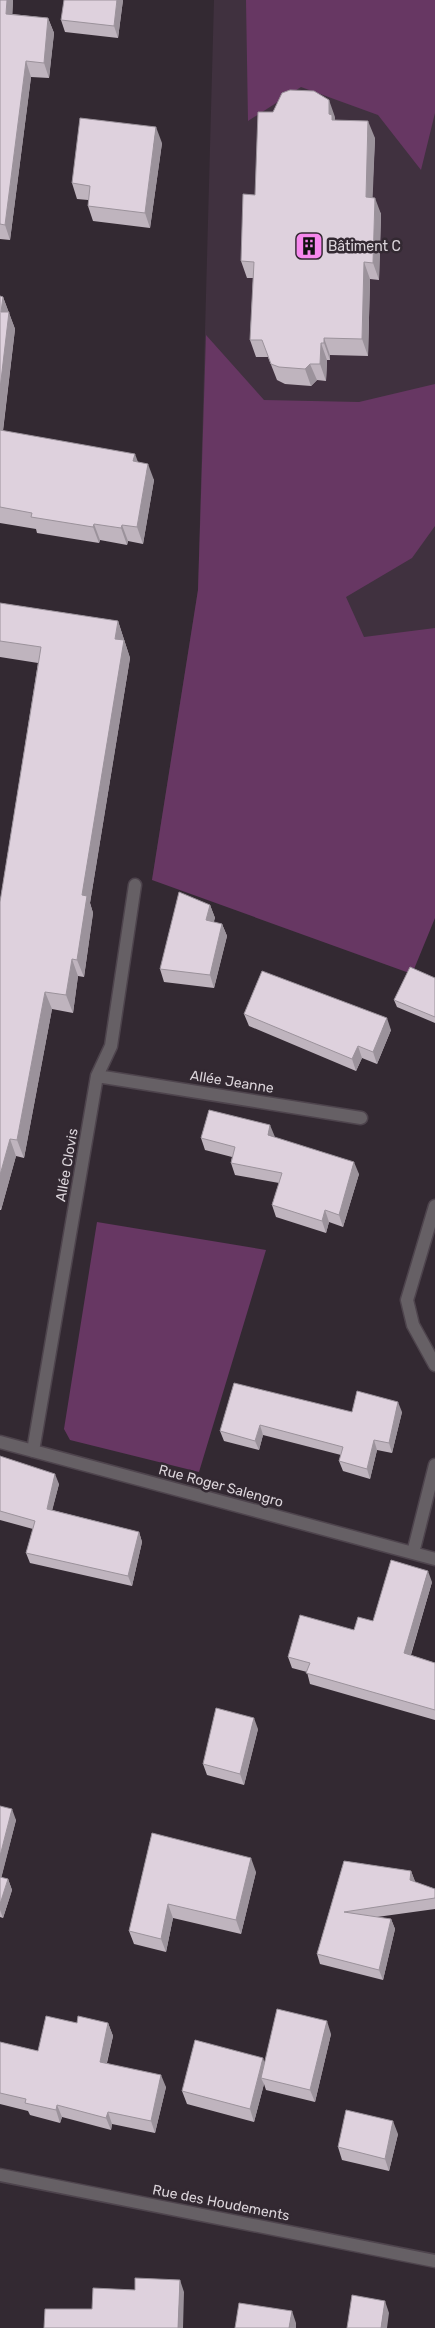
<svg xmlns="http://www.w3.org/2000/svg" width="435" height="2328" font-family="Rubik,sans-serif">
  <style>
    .built { fill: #40313f }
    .green { fill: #673763 }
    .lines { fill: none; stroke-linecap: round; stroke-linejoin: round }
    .minor-casing { stroke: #4e444d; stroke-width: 15 }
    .minor { stroke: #666065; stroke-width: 12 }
    .wall { fill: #bfb4be }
    .shaded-wall { fill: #9b929b }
    .building { fill: #ded1dd; stroke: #9b929b }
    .labels { text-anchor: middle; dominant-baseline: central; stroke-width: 5; stroke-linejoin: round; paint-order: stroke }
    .poi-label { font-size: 14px; fill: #dbd4da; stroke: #332932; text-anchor: start }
    .street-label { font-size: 14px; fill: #dbd4da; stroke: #332932 }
  </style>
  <rect width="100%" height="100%" fill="#332932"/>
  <!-- built -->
  <path class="built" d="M214,0H435V918L152,880L198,590Z"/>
  <!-- green -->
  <path class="green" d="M246,0H435V113L421,170L378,115L301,87L248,121Z
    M206,335L264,400L359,402L435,384V526L412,558L346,597L364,637L435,628V918L412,974L152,880L198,590Z
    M97,1222L266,1250L199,1472L70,1440L64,1429Z"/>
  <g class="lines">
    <defs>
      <path id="minor" d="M97,1076L361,1118
        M435,1206L407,1300L413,1325L435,1365
        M0,1442L435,1559
        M33,1451L97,1076L111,1046L135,885
        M413,1553L435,1465
        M0,2175L435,2261"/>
    </defs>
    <!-- minor casing -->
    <use href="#minor" class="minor-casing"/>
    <!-- minor -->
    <use href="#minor" class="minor"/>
  </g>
  <!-- wall -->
  <path class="wall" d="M0,0H13L12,14L48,18L54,33L49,78L31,77L10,240L0,239Z
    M123,0L118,38L65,32L61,20Z
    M335,117V120L375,138L372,197L381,214L379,280L370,279L368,356L330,355V360H327L326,381L317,380L311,386L285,384L277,380L268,357H256L250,340L253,278H247L241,261Z
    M162,143L150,228L93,221L88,206V200L77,199L72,183Z
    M0,296L3,297L15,329L3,431L138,462L154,480L143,544L128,541L127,545L100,540L99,543L37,533L36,529L0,523Z
    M0,603L118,621L130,658L90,903L93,913L84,977L78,976L73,1013L52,1009L24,1158L16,1156L1,1210H0V902L38,663L0,657Z
    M210,905L215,918L213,922L222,924L227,936L214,988L164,982L160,969Z
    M435,978V1023L397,1007L394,1000Z
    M244,1014L391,1030L377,1064L362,1058L356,1071L249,1026Z
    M274,1137L359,1174L343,1227L329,1222L326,1233L276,1217L272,1205L279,1183L235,1175L231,1163L232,1157L205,1150L201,1138Z
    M352,1412H402L392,1453L377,1450L370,1479L343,1471L339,1461L341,1455L263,1435L259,1450L224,1441L220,1431Z
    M0,1456L59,1484L52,1510L139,1532L142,1542L132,1586L30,1563L26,1553L33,1529L0,1520Z
    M432,1582L411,1655L435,1663V1720L310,1684L307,1672L292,1668L288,1657L354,1630L373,1621Z
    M258,1729L244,1785L207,1775L203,1764Z
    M0,1806L16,1820L1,1878L8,1879L12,1890L3,1918L0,1917Z
    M152,1833L256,1872L241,1934L173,1918L166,1952L134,1944L129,1931Z
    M344,1861L411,1871L415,1882L435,1889V1909L377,1917L391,1919L395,1929L383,1980L320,1964L317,1954Z
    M77,2023H108L113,2036L107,2063L166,2087L155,2133L112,2124L111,2130L62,2117L60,2123L30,2115L28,2111L0,2104V2042L38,2051Z
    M331,2034L315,2102L266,2090L264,2084L254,2122L187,2104L182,2091L265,2063Z
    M398,2134L389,2171L342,2160L338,2147Z"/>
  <!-- shaded-wall -->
  <path class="shaded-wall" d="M7,0H13L12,29L6,14Z
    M117,0H123L118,38L114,26Z
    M48,18L54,33L49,78L44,63Z
    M26,61L31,77L10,240L5,225Z
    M329,100L335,117V123L338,131L329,114Z
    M368,121L375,138L372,214L366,197Z
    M156,127L162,143L150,228L145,213Z
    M375,198L381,214L379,280L373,263Z
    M364,262L370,279L368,356L362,339Z
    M3,297L15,329L1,446L0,442V389L1,312Z
    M324,338L330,355V360L324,343Z
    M321,343L327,360L326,381L320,364Z
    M310,364L317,380L311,386L305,369Z
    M135,454L141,470L133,461Z
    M148,464L154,480L143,544L137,527Z
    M94,524L100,540L99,543L93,527Z
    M122,525L128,541L127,545L121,528Z
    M118,621L130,658L90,903L93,913L84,977L77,960L82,895L115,639Z
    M210,905L215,918L211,933L206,920Z
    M222,924L227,936L214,988L210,975Z
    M72,959L78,976L73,1013L66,995Z
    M45,992L52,1009L24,1158L17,1140Z
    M387,1018L391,1030L377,1064L373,1052Z
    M358,1046L362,1058L356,1071L352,1059Z
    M270,1125L275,1137L268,1135Z
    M10,1139L16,1156L1,1210L0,1206V1175Z
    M354,1162L359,1174L343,1227L339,1215Z
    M325,1210L329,1222L326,1233L322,1221Z
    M398,1402L402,1412L392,1453L389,1443Z
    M260,1425L263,1435L259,1450L255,1441Z
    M374,1440L377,1450L370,1479L367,1469Z
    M55,1474L59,1484L50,1519L47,1509Z
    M139,1532L142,1542L132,1586L128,1576Z
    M428,1571L432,1582L408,1664L404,1653Z
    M254,1718L258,1729L244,1785L240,1774Z
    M12,1809L16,1820L0,1883V1856Z
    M251,1858L256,1872L241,1934L236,1920Z
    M411,1871L415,1881L413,1890L410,1880Z
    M8,1879L12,1890L3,1918L0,1910V1904Z
    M168,1904L173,1918L166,1952L161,1939Z
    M391,1919L395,1929L383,1980L379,1970Z
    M327,2021L331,2034L315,2102L310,2090Z
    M108,2023L113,2036L104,2074L100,2062Z
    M263,2058L267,2070L261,2078L264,2084L254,2122L250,2109Z
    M161,2075L166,2087L155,2133L151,2121Z
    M57,2105L62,2117L60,2123L56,2110Z
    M108,2112L112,2124L111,2130L106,2118Z
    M393,2121L398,2134L389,2171L385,2159Z
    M180,2280L184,2292L183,2328H178Z
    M385,2301L389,2313L387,2328H381Z
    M292,2311L296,2323V2328H289Z"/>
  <!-- building -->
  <path class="building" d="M0,0H7L6,14L48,18L44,63L26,61L5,225L0,224Z
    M64,0H117L114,26L61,20Z
    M290,90L314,91L329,100V114L332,115V120L368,121L366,197L375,198L373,263L364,262L362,339L324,338V343H321L320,364H310L305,369L279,367L271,364L262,340H250L254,262L241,261L243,194L255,195L258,112H273L282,93Z
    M80,118L156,127L145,213L88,206L90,186L72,183Z
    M0,296L3,297L1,312H9L0,389Z
    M0,430L135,454L133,461L148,464L137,527L122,525L121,528L94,524L93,527L31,517L32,513L0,507Z
    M0,603L118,621L115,639L124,640L82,895L87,896L77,960L72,959L66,995L45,992L17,1140L10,1139L0,1175V902L41,647L0,641Z
    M179,892L210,905L206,920L222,924L210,975L160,969Z
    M410,967L435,978V1017L394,1000Z
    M262,971L387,1018L373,1052L358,1046L352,1059L244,1014Z
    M209,1110L270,1125L268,1135L354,1162L339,1215L325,1210L322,1221L272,1205L282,1173L231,1163L235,1147L201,1138Z
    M234,1383L352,1412L357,1391L398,1402L389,1443L374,1440L367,1469L339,1461L343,1447L260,1425L255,1441L220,1431Z
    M0,1456L55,1474L47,1509L139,1532L128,1576L26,1553L35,1521L0,1511Z
    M391,1560L428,1571L404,1653L435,1663V1710L306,1673L310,1663L288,1657L300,1615L354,1630L358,1617L373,1621Z
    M216,1708L254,1718L240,1774L203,1764Z
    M0,1806L12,1809L0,1856Z
    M152,1833L251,1858L236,1920L168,1904L161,1939L129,1931Z
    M344,1861L411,1871L410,1880L435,1889V1898L344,1912L391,1919L379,1970L317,1954Z
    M0,1877L8,1879L0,1904Z
    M277,2009L327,2021L310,2090L261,2078Z
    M46,2016L77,2023L78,2016L108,2023L100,2062L161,2075L151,2121L108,2112L106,2118L57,2105L56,2110L25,2103L26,2099L0,2093V2042L38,2051Z
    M195,2040L263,2058L250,2109L182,2091Z
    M346,2110L393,2121L385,2159L338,2147Z
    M135,2278L180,2280L178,2328H44L45,2309H92L93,2288L135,2290Z
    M352,2295L385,2301L381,2328H347Z
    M239,2303L292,2311L289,2328H235Z"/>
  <!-- icons -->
  <defs>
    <symbol id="building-square" viewBox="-11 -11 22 22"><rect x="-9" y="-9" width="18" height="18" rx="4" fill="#f688ed" stroke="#332932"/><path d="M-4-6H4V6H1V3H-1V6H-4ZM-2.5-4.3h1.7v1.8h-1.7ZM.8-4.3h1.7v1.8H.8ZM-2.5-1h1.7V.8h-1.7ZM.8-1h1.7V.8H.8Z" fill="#111"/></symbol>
  </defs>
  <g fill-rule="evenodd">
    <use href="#building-square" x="293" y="230" width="32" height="32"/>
  </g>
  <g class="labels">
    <!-- poi labels -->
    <g class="poi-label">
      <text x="328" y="246">Bâtiment C</text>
    </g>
    <!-- street labels -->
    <g class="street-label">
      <text transform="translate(232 1082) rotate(9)">Allée Jeanne</text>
      <text transform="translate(67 1165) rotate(-80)">Allée Clovis</text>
      <text transform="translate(221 1486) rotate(15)">Rue Roger Salengro</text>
      <text transform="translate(221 2203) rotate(11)">Rue des Houdements</text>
    </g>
  </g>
</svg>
